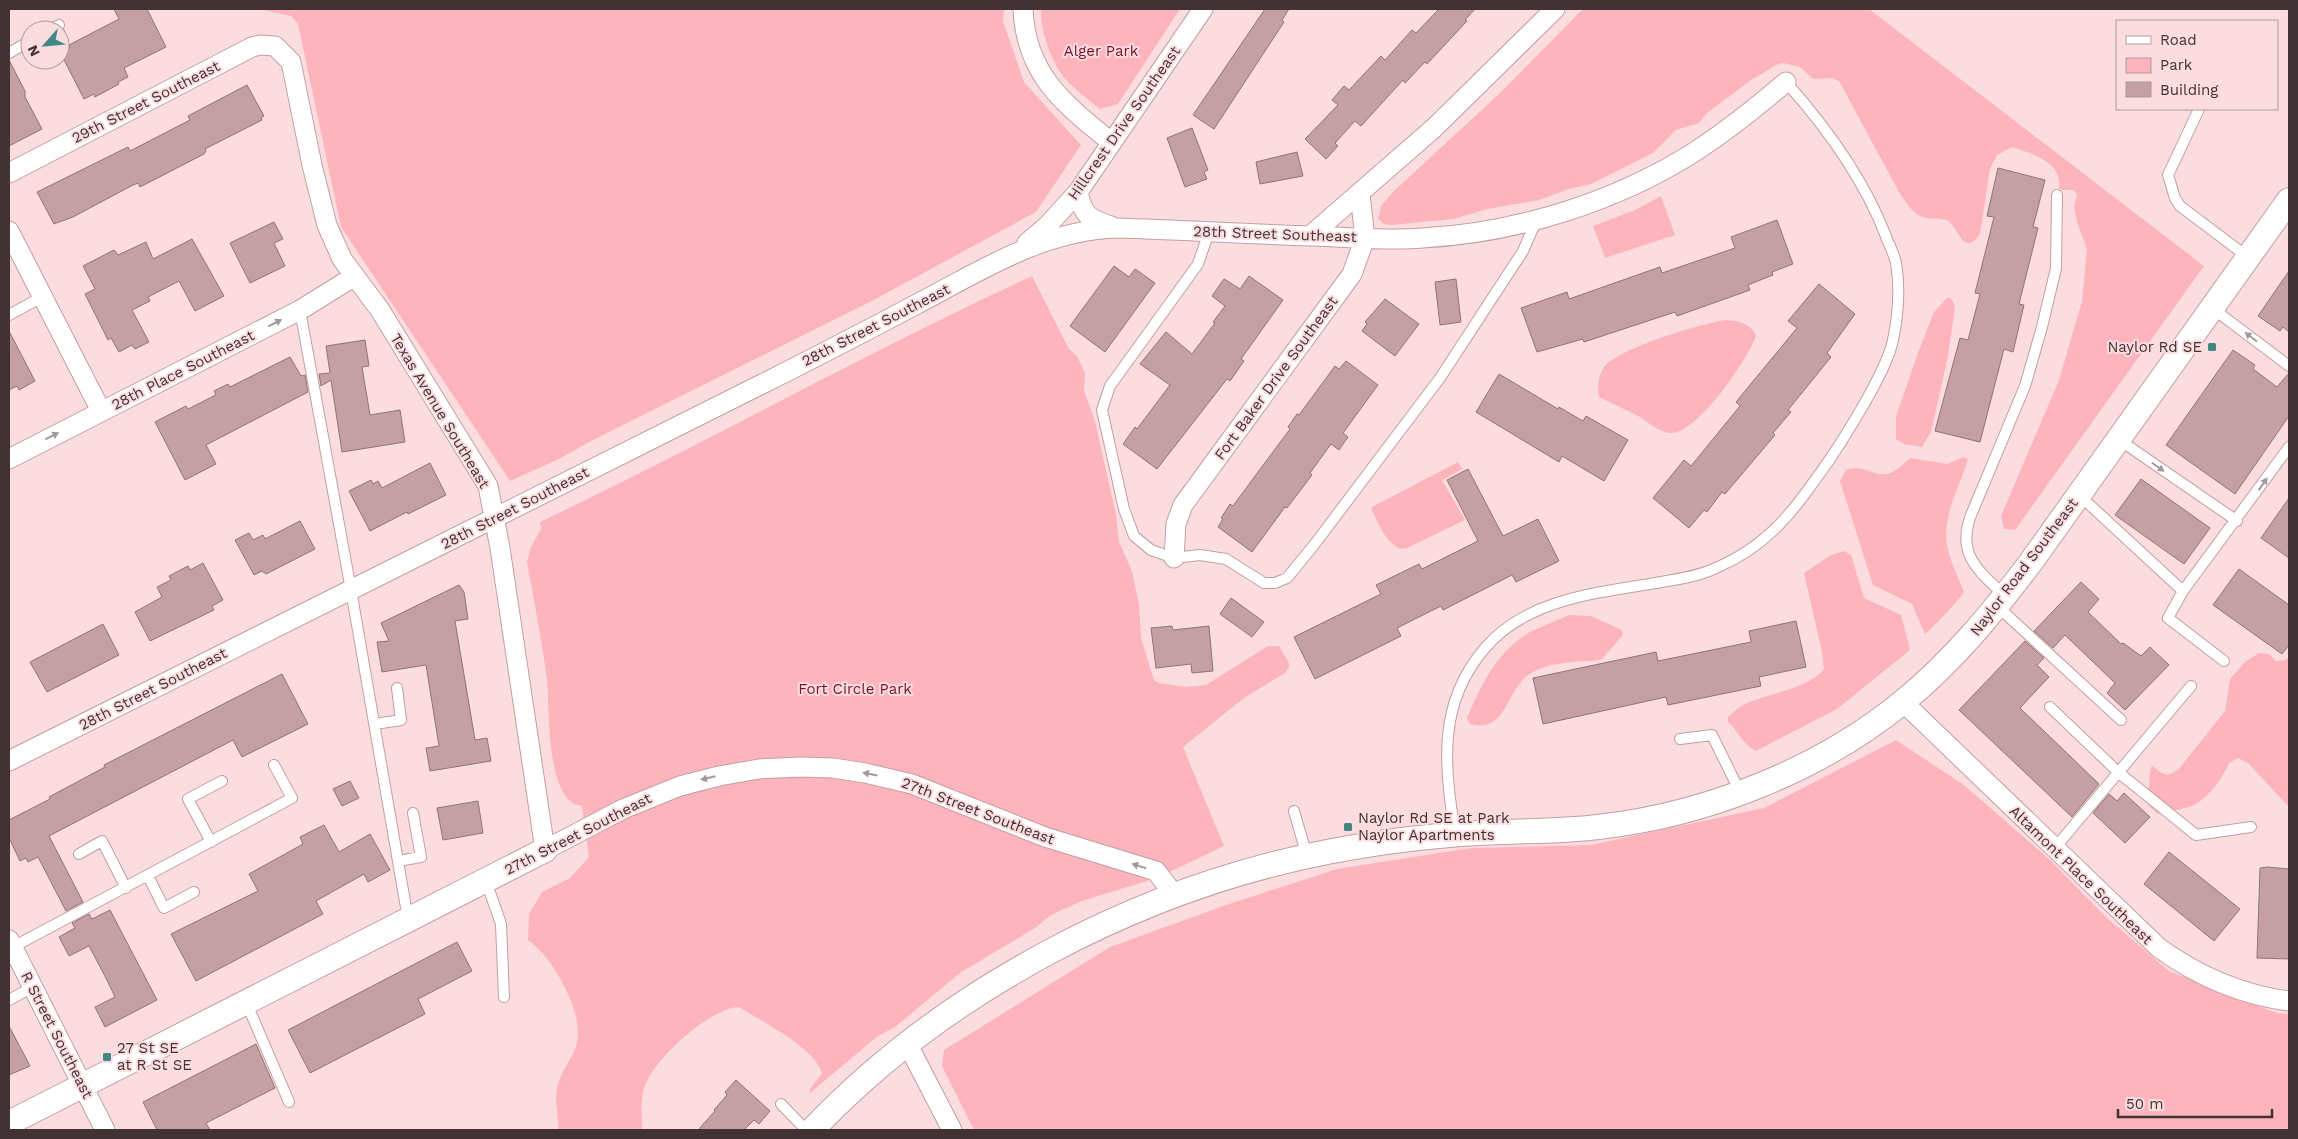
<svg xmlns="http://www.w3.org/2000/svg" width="2298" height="1139" font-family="'Work Sans',sans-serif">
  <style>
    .green { fill: #fdb4bc }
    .building { fill: #c4a0a4; stroke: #937275 }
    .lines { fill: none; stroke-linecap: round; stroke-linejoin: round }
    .service-casing { stroke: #c29ea2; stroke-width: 12 }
    .minor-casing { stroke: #c29ea2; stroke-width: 21 }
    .tertiary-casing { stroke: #c29ea2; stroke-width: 26 }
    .service { stroke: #fff; stroke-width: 10 }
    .minor { stroke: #fff; stroke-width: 19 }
    .tertiary { stroke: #fff; stroke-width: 24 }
    .oneway { fill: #a0989a }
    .poi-dot { fill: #418885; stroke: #fbdde0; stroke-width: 2 }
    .labels { text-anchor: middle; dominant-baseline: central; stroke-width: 4; stroke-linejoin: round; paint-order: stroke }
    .park-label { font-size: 15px; fill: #7a0f2e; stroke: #fbdde0 }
    .street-label { font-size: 15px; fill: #413234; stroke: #fbdde0 }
    .poi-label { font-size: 15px; fill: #413234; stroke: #fbdde0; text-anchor: start }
  </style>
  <rect width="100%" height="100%" fill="#fbdde0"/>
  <!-- green -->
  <path class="green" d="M259,9H1004L1003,21L1024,82L1081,145L1036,212L870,302L591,441L559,459L510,481L341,227L298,24L291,16Z
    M1041,9H1180L1118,104L1100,109C1088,99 1072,88 1062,75C1050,57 1040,30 1041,9Z
    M1583,9H1869L2204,266L2015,530L2004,529L2001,516L2059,380L2082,301L2087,249L2077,222L2074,207L2077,194L2073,190H2062L2059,188C2063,162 2031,153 2012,147L1997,155L1990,169L1980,234C1962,259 1959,225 1946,220C1940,218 1932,219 1926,218C1914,216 1907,203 1900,194L1839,81L1832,78L1813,79L1800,67L1783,63L1776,65L1750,81L1707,113L1699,123L1676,130L1653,153L1591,184L1569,189L1539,200L1488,209L1453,219L1392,225L1384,224L1378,219L1381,206L1394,191L1499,94Z
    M1661,196L1675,235L1605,258L1593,226L1635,210Z
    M1032,276L1069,349L1077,356L1085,373L1084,391L1095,421L1116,515L1119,542L1132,571L1139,604L1141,638L1154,680L1159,683L1185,687L1206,685L1268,646H1279L1289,663V667L1285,673L1244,698L1183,747L1224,846L1157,878L1082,901L1051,915L1035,928L960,973L895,1027L878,1036L810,1093V1089L822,1073C814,1047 761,1021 739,1007C708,1009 654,1059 644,1088C640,1101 642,1117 642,1130H558C559,1117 554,1101 557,1088C560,1073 571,1061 576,1046C586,1015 553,957 528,940L529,914L542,892L570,878L589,857L582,806C545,803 550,707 547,680C542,641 534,601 527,562L531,547L541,529L540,522C706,443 865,353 1032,276Z
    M1947,298H1951L1955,306L1948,356L1931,432L1922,447L1904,444L1896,439V416L1918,353L1934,312Z
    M1725,320C1738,321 1751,323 1756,336C1747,360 1697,435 1670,433C1659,432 1649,423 1640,417C1626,410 1612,403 1599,397C1597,387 1598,376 1604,367C1619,348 1700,324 1725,320Z
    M1964,457L1968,459C1960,487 1942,515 1947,545C1950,561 1958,577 1964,592C1963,596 1930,631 1925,634L1912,604L1873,585L1840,481L1846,470C1862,463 1872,476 1886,474C1895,473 1903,464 1910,458L1947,464Z
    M1458,462L1462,469L1442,480L1465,520L1407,548L1400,549C1385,541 1379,525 1372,511V507Z
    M1844,551L1851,555L1864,598L1901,615L1910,650L1837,709L1756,751C1743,745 1738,731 1728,722V717C1733,713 1738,707 1743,705C1766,693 1807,690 1824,669L1822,652L1804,573L1831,555Z
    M1569,615L1591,616L1622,630L1623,635L1601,660C1580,662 1552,661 1533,672C1505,686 1509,734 1470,724L1467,718C1481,685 1497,651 1530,632C1542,626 1556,621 1569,615Z
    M2259,653L2269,654L2276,661L2285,660L2289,657V807L2248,763L2238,758L2229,763C2223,778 2207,801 2189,807C2179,810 2168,812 2158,814L2149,806L2146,797C2151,786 2148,777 2152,765L2160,772L2168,775L2178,770L2225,711L2230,679L2245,662Z
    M1896,740L1964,785L2049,859L2106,917L2169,971L2277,1013L2289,1014V1130H974L942,1066L944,1050L1110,947L1226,905L1337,869L1471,848L1591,845L1764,808Z"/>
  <!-- building -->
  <path class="building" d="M114,9H147L166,47L124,68L128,77L118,82L119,84L95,97L94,94L84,99L60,52L70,47L69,45L119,19Z
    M1265,9H1289L1282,20L1284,22L1214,129L1193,115Z
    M1439,9H1475L1465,20L1467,21L1427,64L1425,62L1405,83L1403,80L1361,126L1355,121L1335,143L1338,146L1326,159L1305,139L1338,105L1332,100L1344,86L1349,90L1381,56L1385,60L1412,30L1416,33Z
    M9,60L25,91V97L42,129L9,146Z
    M247,85L264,116L261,118L262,120L205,149L206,151L204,154L140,187L138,183L133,185L73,217L54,224L37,192L128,147L130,151L190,120L188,116Z
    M1192,128L1208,170L1204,172L1207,179L1185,187L1167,138Z
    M1297,152L1303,176L1260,184L1256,162Z
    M1998,168L2045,180L2033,227L2038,228L2019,304L2024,305L2013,352L2004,349L1980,442L1935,431L1960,338L1968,340L1980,294L1975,293L1994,217L1987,216Z
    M1777,220L1793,264L1772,272L1773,275L1748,285L1750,290L1677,316L1675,312L1584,342L1583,339L1537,352L1521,308L1567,292L1569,299L1660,267L1662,273L1735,248L1731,237Z
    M274,222L283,239L274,243L285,266L250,283L230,243Z
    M192,239L224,296L195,311L179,281L148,297L150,301L132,310L149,342L135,349L132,345L119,352L111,338L108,340L85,294L95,289L83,266L114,250L118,255L146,242L153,259Z
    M1114,266L1129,277L1135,269L1155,283L1105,352L1070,326Z
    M2289,271V332L2283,327L2280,331L2258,316Z
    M1249,276L1283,300L1241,359L1244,361L1230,381L1227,379L1157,469L1123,444L1135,427L1137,429L1170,385L1140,364L1166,332L1192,354L1215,323L1213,322L1225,306L1212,296L1224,279L1240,289Z
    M1456,279L1461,322L1440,325L1435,282Z
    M1819,284L1855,314L1827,353L1831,357L1788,410L1791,412L1773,433L1775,435L1725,494L1722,492L1707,512L1704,510L1689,528L1653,498L1684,460L1691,466L1740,406L1736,402L1797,328L1788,321Z
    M1385,299L1419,324L1395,356L1362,331L1367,324L1365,322Z
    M9,331L35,381L19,390L17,386L9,390Z
    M365,340L369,366L362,367L370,415L400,410L405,442L342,452L331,380L321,386L319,374L330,373L326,346Z
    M2233,350L2255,365L2253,369L2277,387L2289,373V416L2235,494L2166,445Z
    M290,357L301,376L305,375L308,392L206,445L216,464L185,480L155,422L186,406L188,409L216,395L214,391L228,384L230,387Z
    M1346,361L1378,385L1343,433L1348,437L1339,450L1331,444L1310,473L1312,475L1287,508L1285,507L1252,552L1218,527L1223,519L1221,518L1230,504L1233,506L1258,472L1290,429L1288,427L1297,414L1299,415L1335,366L1339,369Z
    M1499,374L1558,409L1559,407L1583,421L1586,416L1628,440L1604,481L1562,456L1559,462L1476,412Z
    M430,463L446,495L408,514L407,512L370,531L349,491L371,480L373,484L378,481L382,488Z
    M1468,469L1503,536L1538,519L1559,561L1516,582L1512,575L1443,610L1441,606L1397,628L1401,636L1315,679L1294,637L1381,594L1376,585L1419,564L1422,569L1478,541L1447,480Z
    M2141,479L2210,528L2184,564L2115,515Z
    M2289,498V558L2261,538Z
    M300,521L315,549L266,574L262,571L254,575L235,540L249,533L253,540L263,535L265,539Z
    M203,563L223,600L212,606L214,610L150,641L135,612L162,597L157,587L171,580L169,576L188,566L190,570Z
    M2239,569L2289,605V645L2282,654L2213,605Z
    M2081,582L2099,599L2088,612L2121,644L2123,643L2141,656L2150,647L2169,665L2125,710L2107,693L2115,683L2065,635L2053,648L2034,631Z
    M459,585L464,592L468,619L455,621L475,740L487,738L491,761L430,771L426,748L439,746L426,665L382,672L377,642L389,641L381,623Z
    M1231,598L1264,622L1252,637L1220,614Z
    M1796,621L1806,667L1759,677L1761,686L1668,705L1666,697L1543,724L1533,678L1656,652L1658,661L1751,642L1749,631Z
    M103,624L119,655L47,692L30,662Z
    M1172,626L1173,630L1209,626L1213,671L1192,673L1191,664L1156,668L1151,628Z
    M2025,641L2044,658L2037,665L2049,677L2020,708L2099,784L2072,817L1959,710Z
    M282,674L308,724L242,757L233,740L49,836L83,902L66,911L38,857L28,862L26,858L20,861L9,838V820L50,799L49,797L105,767L104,765Z
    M350,781L359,798L342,806L333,789Z
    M2124,793L2150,817L2125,843L2093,813L2109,794L2117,801Z
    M478,801L483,833L443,840L437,808Z
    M324,825L339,852L370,834L390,870L368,882L364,874L316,901L323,914L196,981L171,934L258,891L249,874L303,844L300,837Z
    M2169,852L2240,909L2214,941L2144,884Z
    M2268,867L2289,869V959L2257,958L2260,868Z
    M110,910L157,1000L105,1027L95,1007L115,997L107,980L89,946L69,956L59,937L75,928L72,923L89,914L92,919Z
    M457,942L472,971L418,999L425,1014L310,1073L288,1030Z
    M9,1026L30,1066L9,1075Z
    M256,1044L275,1088L206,1123L210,1130H157L143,1102Z
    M736,1080L770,1111L759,1124L754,1120L744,1130H698L715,1111L714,1110L727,1095L725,1092Z"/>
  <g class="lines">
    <defs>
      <path id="service" d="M50,30L59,25
        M9,53L30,41
        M2199,109L2168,175L2175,198L2180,206L2249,258
        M1209,232L1198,264L1110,386L1102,410L1124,509L1134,536L1151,550L1174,558L1200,555L1226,559L1264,583H1275L1287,578L1314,545L1440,378L1523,251L1537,219
        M2212,308L2289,366
        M300,310L351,590L408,919
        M9,315L42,297
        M2118,439L2237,521
        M2079,495L2183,591L2289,447
        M2183,591L2168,618L2224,661
        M2005,596C1979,571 1956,555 1971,515L2025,386L2042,327L2056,268L2057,195
        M1997,606L2121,720
        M2050,707L2118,772L2196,835L2251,827
        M375,724L401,720L397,688
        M1680,739L1712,735L1740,792
        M1294,811L1307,856
        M1455,835C1445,766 1436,705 1485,648C1527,599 1596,593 1656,583C1676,579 1697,577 1716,568C1772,544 1796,507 1830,459C1848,432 1887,370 1893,340C1898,316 1900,287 1896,263C1894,253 1888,243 1885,234C1863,177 1826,127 1786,82
        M211,842L188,799L222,781
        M2054,849L2191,686
        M79,854L102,841L126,888
        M398,861L421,857L413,813
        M148,876L164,908L194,892
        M486,881L501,924L504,997
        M13,947L292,798L274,765
        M9,1000L33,987
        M246,1002L289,1102
        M781,1104L806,1130"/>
      <path id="minor" d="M1023,9C1026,75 1063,103 1111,142
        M9,173L252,47L260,45L275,46L291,62L312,165L327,225L342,259L380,310L488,486L500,548L545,850L623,809L680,786L719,776L759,769L800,767L833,768L865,773L912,784L1045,837L1156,871L1175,896
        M1078,192C1083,216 1088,218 1111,226
        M9,231L101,411
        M1310,236L1434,128L1555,9
        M1027,243L1047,226L1078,192L1203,9
        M9,459L300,310L355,276
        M1174,558L1176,524L1183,505L1352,274L1365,238L1360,194
        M1903,702L2159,948C2198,976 2242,995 2289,1001
        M9,761C259,634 512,511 762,384C814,358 866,331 917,304C980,271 1043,230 1117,228C1182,230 1248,234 1313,236C1349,237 1386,241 1422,238C1517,233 1616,202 1696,151C1728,130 1758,106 1786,82
        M9,940L105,1130
        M908,1045L952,1130"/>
      <path id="tertiary" d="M9,1123L545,850
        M812,1130C945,990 1138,889 1327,852C1384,841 1442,834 1500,832C1533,831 1565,831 1598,827C1706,815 1820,770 1904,701C1953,661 1993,612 2031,562L2289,200"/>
    </defs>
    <!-- service casing -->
    <use href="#service" class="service-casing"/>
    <!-- minor casing -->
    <use href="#minor" class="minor-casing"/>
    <!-- tertiary casing -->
    <use href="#tertiary" class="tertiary-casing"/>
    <!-- service -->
    <use href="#service" class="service"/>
    <!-- minor -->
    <use href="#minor" class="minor"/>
    <!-- tertiary -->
    <use href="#tertiary" class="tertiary"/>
  </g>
  <!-- one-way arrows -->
  <defs><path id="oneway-solid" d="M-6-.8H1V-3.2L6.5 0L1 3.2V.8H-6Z" transform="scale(1.25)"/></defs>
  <g class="oneway">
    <use href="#oneway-solid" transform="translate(275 323) rotate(-27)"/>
    <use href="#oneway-solid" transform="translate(2251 337) rotate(-143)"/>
    <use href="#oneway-solid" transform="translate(52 436) rotate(-27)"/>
    <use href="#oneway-solid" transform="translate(2158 467) rotate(35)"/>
    <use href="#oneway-solid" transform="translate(2263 484) rotate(-55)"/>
    <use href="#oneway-solid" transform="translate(870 774) rotate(-169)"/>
    <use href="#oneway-solid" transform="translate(708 778) rotate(167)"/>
    <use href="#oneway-solid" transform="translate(1139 866) rotate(-163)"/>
  </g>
  <!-- markers -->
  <g class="poi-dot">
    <rect x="2207" y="342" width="10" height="10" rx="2.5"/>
    <rect x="1343" y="822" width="10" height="10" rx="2.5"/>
    <rect x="102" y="1052" width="10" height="10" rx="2.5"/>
  </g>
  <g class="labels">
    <!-- park labels -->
    <g class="park-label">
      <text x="1101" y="51">Alger Park</text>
      <text x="855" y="689">Fort Circle Park</text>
    </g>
    <!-- street labels -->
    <g class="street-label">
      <text transform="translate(146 102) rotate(-27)">29th Street Southeast</text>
      <text transform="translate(1124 123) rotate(-55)">Hillcrest Drive Southeast</text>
      <text transform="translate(1275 234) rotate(2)">28th Street Southeast</text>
      <text transform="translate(876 325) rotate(-27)">28th Street Southeast</text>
      <text transform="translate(183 370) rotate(-27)">28th Place Southeast</text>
      <text transform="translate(1276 378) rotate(-54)">Fort Baker Drive Southeast</text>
      <text transform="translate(440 411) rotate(59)">Texas Avenue Southeast</text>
      <text transform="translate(515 508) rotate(-27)">28th Street Southeast</text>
      <text transform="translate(2024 567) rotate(-53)">Naylor Road Southeast</text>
      <text transform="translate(153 689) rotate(-27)">28th Street Southeast</text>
      <text transform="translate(978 811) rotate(21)">27th Street Southeast</text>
      <text transform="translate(578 834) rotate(-27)">27th Street Southeast</text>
      <text transform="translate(2081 875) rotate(44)">Altamont Place Southeast</text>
      <text transform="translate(57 1035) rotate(63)">R Street Southeast</text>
    </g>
    <!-- poi labels -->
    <g class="poi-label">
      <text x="2202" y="347" text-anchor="end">Naylor Rd SE</text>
      <text x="1358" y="818">Naylor Rd SE at Park<tspan x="1358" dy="17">Naylor Apartments</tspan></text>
      <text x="117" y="1048">27 St SE<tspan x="117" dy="17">at R St SE</tspan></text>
    </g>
  </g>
  <!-- border -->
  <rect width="2298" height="1139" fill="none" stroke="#413234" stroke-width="20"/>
  <!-- legend -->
  <rect x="2116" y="20" width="162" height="90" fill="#fbdde0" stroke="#b1999b"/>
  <rect x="2126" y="36" width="25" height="8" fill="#ffffff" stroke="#b1999b"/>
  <text x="2160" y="45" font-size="15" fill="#413234">Road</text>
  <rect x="2126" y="58" width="25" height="15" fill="#fdb4bc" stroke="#b1999b"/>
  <text x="2160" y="70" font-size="15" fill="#413234">Park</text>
  <rect x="2126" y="82" width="25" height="15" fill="#c4a0a4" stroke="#b1999b"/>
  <text x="2160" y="95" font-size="15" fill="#413234">Building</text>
  <!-- north arrow -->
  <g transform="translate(45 45) rotate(243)"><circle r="24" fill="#fbdde0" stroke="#b1999b"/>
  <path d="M0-4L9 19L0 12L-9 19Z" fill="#418885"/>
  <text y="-8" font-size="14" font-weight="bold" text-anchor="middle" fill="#413234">N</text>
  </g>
  <!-- scale -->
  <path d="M2118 1109v8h154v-8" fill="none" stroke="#413234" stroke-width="2.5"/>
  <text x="2126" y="1109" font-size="15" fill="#413234" stroke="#fbdde0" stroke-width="4" paint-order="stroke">50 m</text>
</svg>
